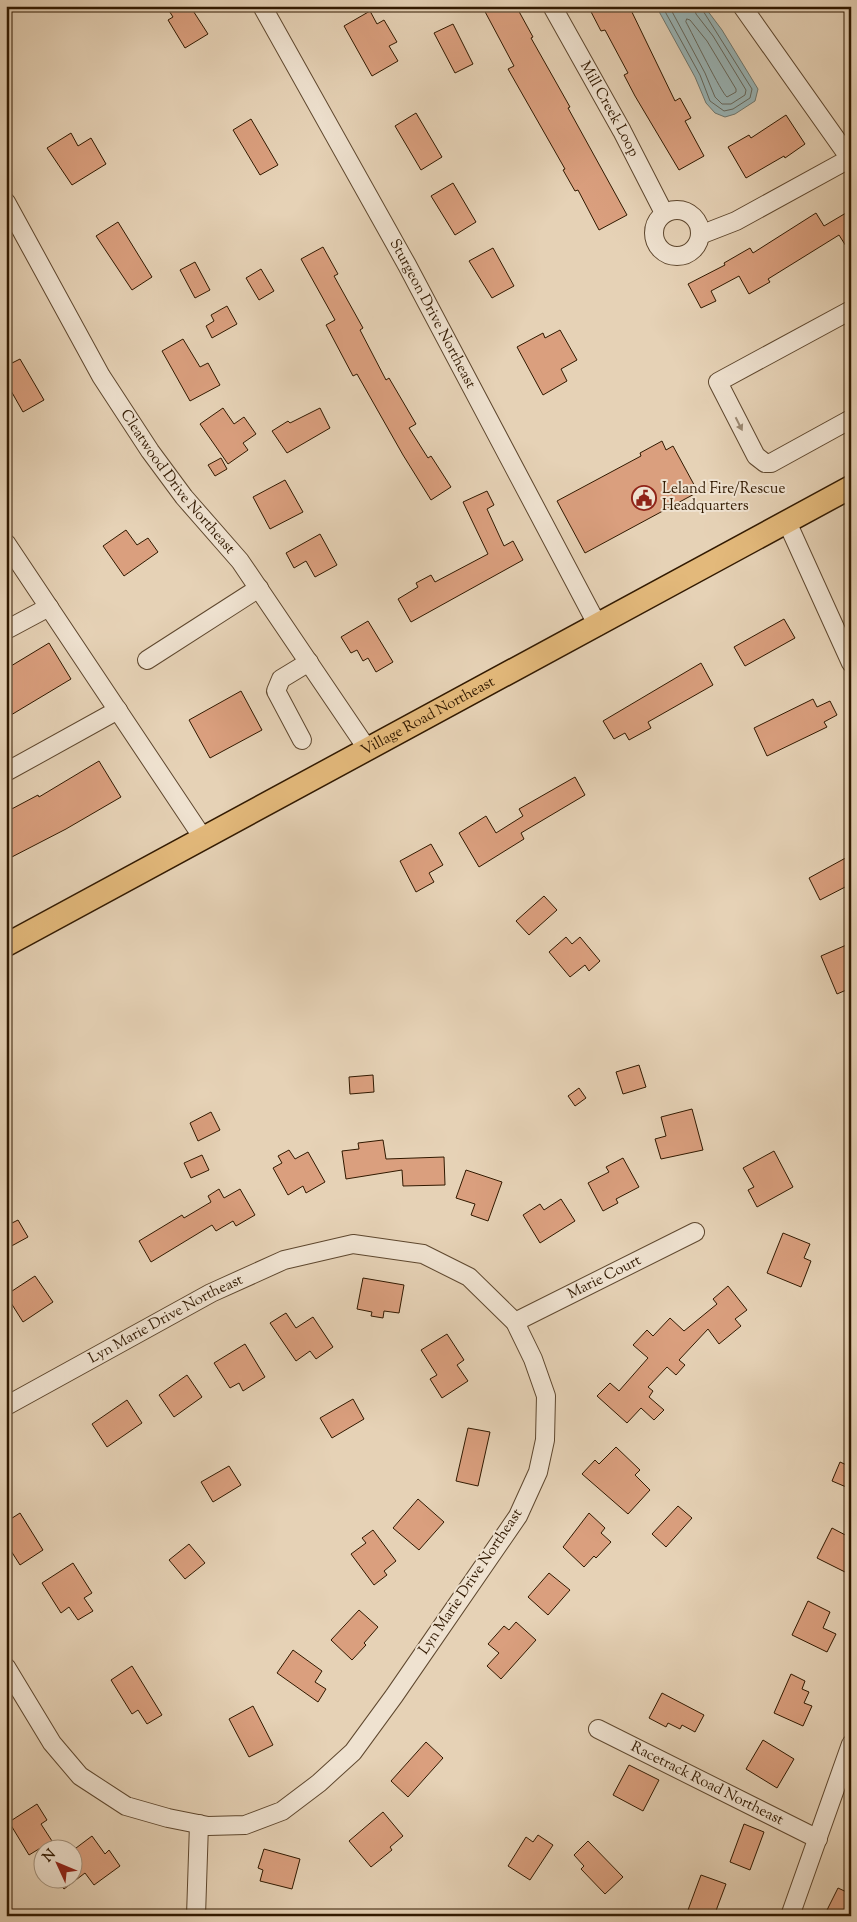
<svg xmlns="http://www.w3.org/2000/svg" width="857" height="1922" font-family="'Sorts Mill Goudy',serif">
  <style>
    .water { fill: #99b5b7; stroke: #6f776e }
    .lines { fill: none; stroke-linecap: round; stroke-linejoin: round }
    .shore { stroke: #65675c; stroke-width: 1 }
    .building { fill: #da9f7e; stroke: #311900 }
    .minor-casing { stroke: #5e472e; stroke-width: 20 }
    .major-casing { stroke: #311900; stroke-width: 25 }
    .minor { stroke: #efe2d0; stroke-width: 18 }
    .major { stroke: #e3b97b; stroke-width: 22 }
    .oneway { fill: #9a8872 }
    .labels { text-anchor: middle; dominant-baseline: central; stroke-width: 4; stroke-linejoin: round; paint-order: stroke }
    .street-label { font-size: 15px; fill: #311900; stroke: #efe2d0 }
    .poi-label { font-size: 15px; fill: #311900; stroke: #efe2d0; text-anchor: start }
  </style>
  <rect width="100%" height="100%" fill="#e6d2b6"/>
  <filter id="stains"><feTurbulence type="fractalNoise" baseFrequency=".004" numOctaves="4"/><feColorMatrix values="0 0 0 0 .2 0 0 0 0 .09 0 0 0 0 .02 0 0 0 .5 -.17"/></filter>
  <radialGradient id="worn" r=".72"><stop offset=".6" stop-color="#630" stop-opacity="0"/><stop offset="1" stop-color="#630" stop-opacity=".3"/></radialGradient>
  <!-- water -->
  <path class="water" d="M656,6H704L722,30L758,89L755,101L735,114L725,117L715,113L706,103L695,77Z"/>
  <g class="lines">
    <!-- shore -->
    <path class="shore" d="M662,6L700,75L710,101L724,111L733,109L750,98L752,89L700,6
      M669,6L705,73L715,97L722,104H731L745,95L746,90L713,36L696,14L694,6
      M687,19L690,20L707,41L736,89V92L727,97C722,94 692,33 686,22Z"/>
  </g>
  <!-- building -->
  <path class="building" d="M166,6H190L208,34L185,48L168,20L173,17Z
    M482,6H516L533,37L531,38L570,107L568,108L627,215L599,230L578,190L575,191L563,170L565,169L508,69L514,66Z
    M588,6H629L675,101L680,98L691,118L685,121L704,156L679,170L635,96L624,75L628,73L605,30L601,31Z
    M370,11L377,24L384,20L397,42L389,46L398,61L372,76L344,26Z
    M453,24L473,64L455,73L434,33Z
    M416,113L442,157L421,170L395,126Z
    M786,115L805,144L785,158L784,156L746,178L728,147L749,135L751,138Z
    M251,119L278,165L260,175L233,130Z
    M71,133L78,146L91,138L106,164L72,185L47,148Z
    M453,183L476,222L455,235L431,196Z
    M851,210V254L839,235L768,279L770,282L749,294L739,276L711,291L716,301L701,308L688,284L725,265L724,263L750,248L753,253L816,213L824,226Z
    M118,222L152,277L132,290L96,236Z
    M323,247L338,274L334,276L363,328L360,330L386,380L389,378L416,424L409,428L428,458L431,456L451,487L431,500L403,455L357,374L353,376L326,325L335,320L301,259Z
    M493,248L514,286L492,298L469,261Z
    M195,262L210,290L195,298L180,270Z
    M261,269L274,291L259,300L246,278Z
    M227,306L237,324L212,338L206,326L214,321L211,315Z
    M560,330L577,360L561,369L567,381L543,395L517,347L543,333L545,338Z
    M183,339L200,367L208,363L220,385L190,401L162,351Z
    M20,359L44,400L23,412L6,382V366Z
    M223,408L234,424L244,417L256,434L243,443L248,450L228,464L200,424Z
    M320,408L330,428L287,453L272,431L288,421L290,423Z
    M662,441L666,450L673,446L698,492L585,553L557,501L641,456L640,453Z
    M221,458L227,469L215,476L208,465Z
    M285,480L303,512L270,529L253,497Z
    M487,491L494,505L487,509L504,546L513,541L523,560L411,622L398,599L418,587L416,583L431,575L435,582L488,554L463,502Z
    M126,530L137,545L148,538L158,552L124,576L103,546Z
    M320,534L337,565L315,577L306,561L294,568L286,553Z
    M784,619L795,638L745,666L734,647Z
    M368,621L393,662L376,672L368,658L363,661L357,650L351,653L341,637Z
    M49,643L71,679L6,718V669Z
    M701,663L713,685L648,722L651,728L629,740L625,733L614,739L603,721Z
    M241,691L262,730L210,758L189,720Z
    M813,699L817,707L830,701L837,715L824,722L827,727L767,756L754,728Z
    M99,761L121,797L66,829L6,860V812L38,795L39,797Z
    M575,777L585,795L521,833L524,839L479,867L459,833L486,816L496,833L523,816L519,809Z
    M431,844L443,865L429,873L434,882L416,892L400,861Z
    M851,855V889L849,885L820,900L809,878Z
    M544,896L557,910L529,935L516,921Z
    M566,937L572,944L580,937L600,961L589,971L585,965L570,977L549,952Z
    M851,943V988L837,994L821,956Z
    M639,1065L646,1087L623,1094L616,1072Z
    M373,1075L374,1092L350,1094L349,1077Z
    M579,1088L586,1098L575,1106L568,1096Z
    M692,1109L703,1150L661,1159L655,1139L666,1136L661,1117Z
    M211,1112L220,1130L198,1141L190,1123Z
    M383,1140L386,1159L444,1157L445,1185L403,1186L402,1170L346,1179L342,1151L359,1149L358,1143Z
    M289,1150L295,1159L308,1152L325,1182L306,1193L303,1186L288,1195L273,1168L282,1163L278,1156Z
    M774,1151L793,1187L757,1207L748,1190L754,1187L743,1168Z
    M202,1155L209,1170L191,1178L184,1163Z
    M623,1158L639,1187L616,1199L618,1203L603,1211L588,1183L609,1172L606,1167Z
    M466,1170L502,1182L488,1221L471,1215L475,1204L456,1198Z
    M219,1189L224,1198L240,1189L255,1215L236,1226L233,1221L216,1231L212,1225L151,1262L139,1241L182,1215L184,1218L211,1202L208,1196Z
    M561,1199L575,1221L540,1243L523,1215L540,1204L544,1210Z
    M18,1220L28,1237L6,1249V1226Z
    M783,1233L810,1244L804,1258L811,1261L801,1287L767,1273Z
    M35,1276L53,1302L23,1322L6,1295Z
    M363,1278L404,1285L399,1313L384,1311L383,1318L371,1316L372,1312L357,1309Z
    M728,1286L747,1310L735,1319L741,1326L719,1344L708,1329L679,1360L685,1365L676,1375L667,1367L648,1387L653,1391L649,1397L664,1410L654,1420L641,1408L627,1423L597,1396L610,1383L619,1391L648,1358L633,1345L647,1330L653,1336L670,1318L684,1331L717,1304L713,1299Z
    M286,1313L296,1328L313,1317L333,1347L316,1359L310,1351L296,1361L270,1323Z
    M447,1334L464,1360L457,1365L468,1381L442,1398L430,1379L437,1375L421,1350Z
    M245,1344L265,1377L243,1391L239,1383L230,1388L214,1363Z
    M187,1375L202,1397L174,1417L159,1395Z
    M353,1399L364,1419L332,1438L320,1418Z
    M127,1400L142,1423L107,1447L92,1424Z
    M468,1428L490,1432L478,1486L456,1481Z
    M616,1447L640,1470L635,1475L650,1490L628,1514L582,1474L595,1460L599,1464Z
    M840,1462L851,1467V1489L832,1481Z
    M229,1466L241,1485L213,1502L201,1482Z
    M418,1499L444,1522L419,1550L393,1528Z
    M678,1506L692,1518L666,1547L652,1534Z
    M20,1513L43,1550L20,1565L6,1543V1522Z
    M589,1513L605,1528L601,1533L611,1542L596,1558L594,1556L584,1567L563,1547Z
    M832,1528L851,1538V1575L817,1558Z
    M373,1530L396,1561L384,1571L387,1575L374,1585L351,1554L366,1543L362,1538Z
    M189,1544L205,1563L185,1579L169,1560Z
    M73,1563L92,1593L84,1598L93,1611L78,1620L69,1607L61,1613L42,1583Z
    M549,1573L570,1590L548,1615L528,1597Z
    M808,1601L830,1612L823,1628L836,1634L827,1652L792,1635Z
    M359,1610L378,1627L364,1643L366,1645L352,1660L331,1640Z
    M516,1622L536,1640L501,1679L487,1666L499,1653L488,1644L504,1626L509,1630Z
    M293,1650L322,1671L315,1682L326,1689L318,1702L277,1673Z
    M132,1666L162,1715L147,1724L138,1710L132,1714L111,1680Z
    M791,1674L805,1681L802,1689L809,1692L804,1703L812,1706L803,1726L774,1713Z
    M662,1693L704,1715L695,1732L682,1725L680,1729L668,1723L666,1727L649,1718Z
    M253,1706L273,1745L249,1757L229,1719Z
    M763,1740L794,1759L777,1788L746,1769Z
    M426,1742L443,1758L408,1797L391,1781Z
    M629,1765L659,1780L643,1811L613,1795Z
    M37,1804L47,1820L41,1824L52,1841L29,1855L9,1822Z
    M383,1812L403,1836L390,1847L392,1850L371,1867L349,1841Z
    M744,1824L764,1832L750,1870L730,1862Z
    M538,1835L553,1845L530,1880L508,1866L526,1837L533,1842Z
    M92,1836L105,1854L109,1850L120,1866L94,1885L85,1873L64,1889L57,1880H72V1868L78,1864L72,1856V1851Z
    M588,1841L623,1877L605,1894L581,1869L584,1866L574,1855Z
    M264,1849L300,1859L292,1889L260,1881L263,1870L258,1868Z
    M701,1875L726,1884L714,1916H689L691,1911L688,1910Z
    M838,1888L851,1894V1916H833L826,1912Z"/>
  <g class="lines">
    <defs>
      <g id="minor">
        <path id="s1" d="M262,6L407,265L598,626"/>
        <path id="s2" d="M552,6L622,131L664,213"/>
        <path d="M742,6L851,160"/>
        <path id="s3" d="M6,202L101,376L150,451L184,497L240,561L368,750"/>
        <circle cx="677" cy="233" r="23"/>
        <path d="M700,235L736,221L849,159"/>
        <path d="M851,310L718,382L756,456L765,463H771L851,419"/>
        <path d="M787,522L851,663"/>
        <path d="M6,543L203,838"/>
        <path d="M6,630L49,607"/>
        <path d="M147,660L259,588"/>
        <path d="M302,740L276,691L281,679L309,662"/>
        <path d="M6,772L118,710"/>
        <path id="s4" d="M515,1322L695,1232"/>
        <path id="s5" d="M6,1406L211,1293L284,1260L353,1244L423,1254L469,1277L515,1322L533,1359L546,1396L545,1440L538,1472L518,1516L394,1696L353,1752L319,1783L282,1811L245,1825L208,1826L168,1818L126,1806L80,1776L52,1743L6,1667"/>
        <path id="s6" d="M598,1729L818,1839"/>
        <path d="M196,1916L199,1824"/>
        <path d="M790,1916L851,1744"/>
      </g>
      <g id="major">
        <path id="s7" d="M6,945L851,487"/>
      </g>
    </defs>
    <!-- minor casing -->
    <use href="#minor" class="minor-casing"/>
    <!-- major casing -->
    <use href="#major" class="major-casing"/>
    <!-- minor -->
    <use href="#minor" class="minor"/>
    <!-- major -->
    <use href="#major" class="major"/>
  </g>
  <!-- one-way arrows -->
  <defs><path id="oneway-solid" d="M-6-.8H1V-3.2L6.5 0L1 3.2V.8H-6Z" transform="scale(1.25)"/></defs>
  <use class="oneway" href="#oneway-solid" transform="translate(739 424) rotate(63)"/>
  <!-- icons -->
  <defs>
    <symbol id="civic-ring" viewBox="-11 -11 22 22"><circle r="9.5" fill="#efe2d0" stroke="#8f2418" stroke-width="1.5"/><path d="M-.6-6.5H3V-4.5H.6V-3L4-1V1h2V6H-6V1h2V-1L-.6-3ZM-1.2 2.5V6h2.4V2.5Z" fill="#8f2418"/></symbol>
  </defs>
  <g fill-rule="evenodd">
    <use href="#civic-ring" x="630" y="484" width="28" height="28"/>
  </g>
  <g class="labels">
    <!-- street labels -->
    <g class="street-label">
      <text stroke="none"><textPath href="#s2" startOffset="118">Mill Creek Loop</textPath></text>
      <text stroke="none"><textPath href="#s1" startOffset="352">Sturgeon Drive Northeast</textPath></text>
      <text stroke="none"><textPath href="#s3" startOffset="329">Cleatwood Drive Northeast</textPath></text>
      <text stroke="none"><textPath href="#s7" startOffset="480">Village Road Northeast</textPath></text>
      <text stroke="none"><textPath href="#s4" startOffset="100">Marie Court</textPath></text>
      <text stroke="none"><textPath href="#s5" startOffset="182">Lyn Marie Drive Northeast</textPath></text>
      <text transform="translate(471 1582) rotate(-56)">Lyn Marie Drive Northeast</text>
      <text stroke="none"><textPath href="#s6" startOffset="122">Racetrack Road Northeast</textPath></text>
    </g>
    <!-- poi labels -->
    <g class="poi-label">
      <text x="662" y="489">Leland Fire/Rescue<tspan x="662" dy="17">Headquarters</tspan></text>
    </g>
  </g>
  <!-- margin -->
  <rect width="857" height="1922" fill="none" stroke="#e6d2b6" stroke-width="25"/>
  <rect x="8" y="8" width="842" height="1907" fill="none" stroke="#311900" stroke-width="2.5"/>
  <rect x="12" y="12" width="832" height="1897" fill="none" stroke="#311900"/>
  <!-- north arrow -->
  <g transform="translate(58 1864) rotate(314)"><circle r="24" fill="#efe2d0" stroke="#a3927d"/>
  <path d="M0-4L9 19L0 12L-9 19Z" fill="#8f2418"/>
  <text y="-8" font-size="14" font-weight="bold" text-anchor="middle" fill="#311900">N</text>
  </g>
  <rect width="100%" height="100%" filter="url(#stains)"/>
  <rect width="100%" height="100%" fill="url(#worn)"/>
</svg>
